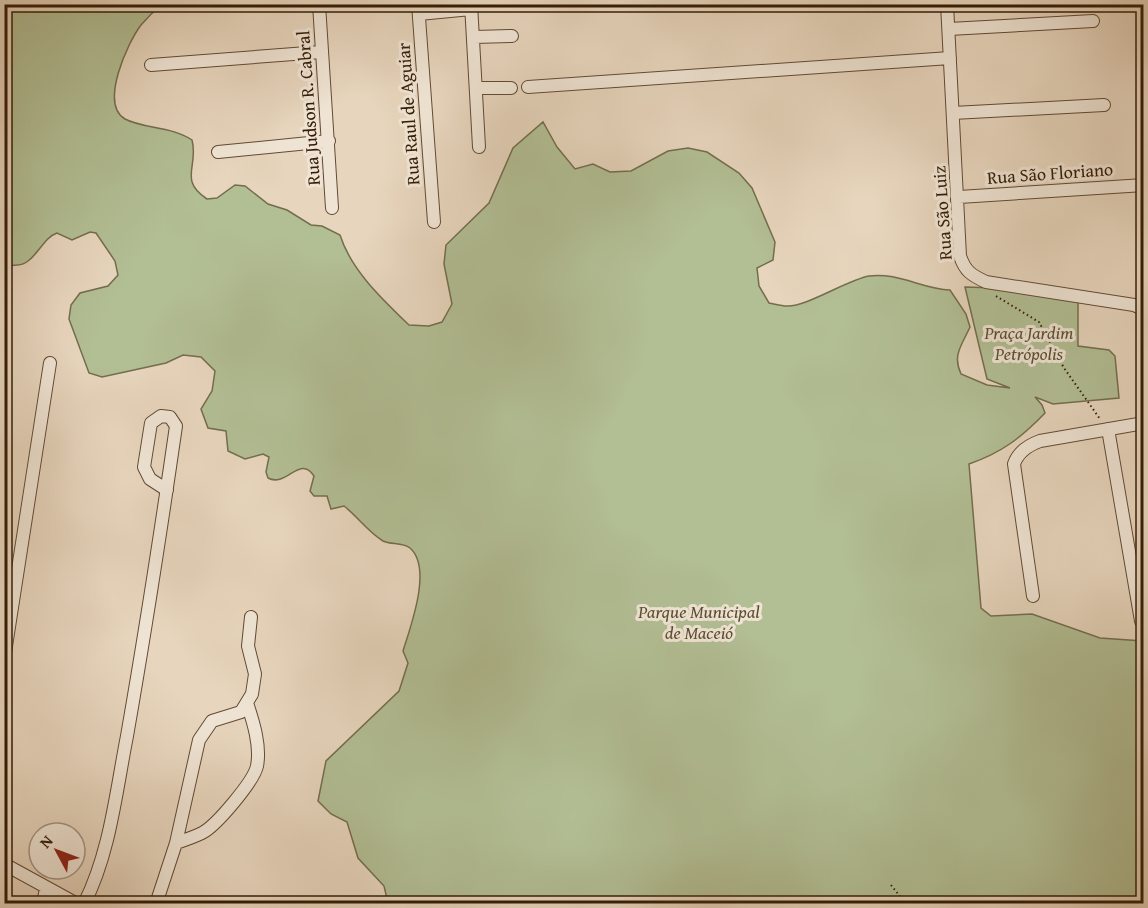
<svg xmlns="http://www.w3.org/2000/svg" width="1148" height="908" font-family="'Gentium Book Plus',serif">
  <style>
    .green { fill: #b2be94; stroke: #746d4d; stroke-width: 1.5 }
    .lines { fill: none; stroke-linecap: round; stroke-linejoin: round }
    .minor-casing { stroke: #624a34; stroke-width: 14 }
    .path { stroke: #351c06; stroke-width: 2; stroke-dasharray: 1.5 3; stroke-linecap: butt }
    .minor { stroke: #efe4d4; stroke-width: 12 }
    .labels { text-anchor: middle; dominant-baseline: central; stroke-width: 6; stroke-linejoin: round; paint-order: stroke }
    .street-label { font-size: 18px; fill: #351c06; stroke: #efe4d4 }
    .park-label { font-size: 18px; font-style: italic; fill: #5a4d31; stroke: #efe4d4 }
  </style>
  <rect width="100%" height="100%" fill="#e7d5bd"/>
  <filter id="stains"><feTurbulence type="fractalNoise" baseFrequency=".00333" numOctaves="4"/><feColorMatrix values="0 0 0 0 .2 0 0 0 0 .09 0 0 0 0 .02 0 0 0 .5 -.17"/></filter>
  <radialGradient id="worn" r=".72"><stop offset=".6" stop-color="#630" stop-opacity="0"/><stop offset="1" stop-color="#630" stop-opacity=".3"/></radialGradient>
  <!-- green -->
  <path class="green" d="M4,5H161C154,11 147,18 141,25C128,42 99,104 125,119C144,129 171,126 192,140C199,166 178,180 207,199L217,198L235,185L245,186L268,204L287,210L311,225L322,226L340,235C351,270 382,299 409,325L429,326L442,322L452,304L444,264L446,245L489,203L513,148L543,122L557,147L575,169L593,164L610,172L631,171L668,151L688,148L707,152L739,173L752,188L775,242L773,260L757,268L759,286L769,303C775,304 781,306 787,306C806,307 847,280 869,276C898,272 922,289 950,290L966,314L970,327C962,345 952,355 961,374L987,385L1010,388L987,379L965,287L996,288L1078,300V346L1109,350L1115,356L1119,398L1053,404L1035,397L1042,405L1045,413C1021,438 1001,453 969,464L981,608L991,616L1032,614L1100,638L1143,641V903H388L384,886L358,858L347,822L331,814L318,801L326,761L399,691L408,663L403,651C410,628 433,568 410,548C402,542 391,545 383,541C368,532 358,517 344,506L331,509L327,496H314L310,491L314,476C300,454 286,488 268,478L266,472L269,457L263,454L245,459L228,451L226,431L208,428L201,409L212,391L215,371L201,357L183,355L166,363L102,377L89,373L69,319L71,305L80,293L108,286L118,275L115,261L96,233L90,232L72,240L57,233C45,237 39,253 28,261C20,268 13,263 5,267Z"/>
  <g class="lines">
    <defs>
      <path id="minor" d="M319,4L332,208
        M418,4L434,222
        M471,4L479,147
        M947,4L960,256C965,271 971,275 986,282L1134,305L1144,310
        M419,14L471,9
        M949,29L1093,21
        M474,37L512,36
        M151,65L320,52
        M528,87L950,58
        M476,88H511
        M953,113L1104,105
        M218,152L329,141
        M959,197L1144,185
        M1108,429L1141,621
        M1033,596L1014,464C1018,452 1029,445 1040,441L1144,423
        M4,659L50,363
        M176,843C185,840 194,837 202,833C216,826 254,781 257,766C261,746 253,721 247,703
        M4,864L77,904
        M43,904L46,888
        M84,904C110,853 116,792 127,736C145,633 161,530 176,426L170,417L161,416L151,423L144,467L150,479L167,490
        M156,904L176,843L199,740L212,721L241,712L252,694L255,674L248,646L251,617"/>
    </defs>
    <!-- minor casing -->
    <use href="#minor" class="minor-casing"/>
    <!-- path -->
    <path class="path" d="M1141,103L1144,142
      M996,296L1039,322L1064,368L1100,419
      M891,885L906,904"/>
    <!-- minor -->
    <use href="#minor" class="minor"/>
  </g>
  <g class="labels">
    <!-- street labels -->
    <g class="street-label">
      <text transform="translate(308 108) rotate(-94)">Rua Judson R. Cabral</text>
      <text transform="translate(408 114) rotate(-94)">Rua Raul de Aguiar</text>
      <text transform="translate(1050 173) rotate(-4)">Rua São Floriano</text>
      <text transform="translate(942 213) rotate(-94)">Rua São Luiz</text>
    </g>
    <!-- park labels -->
    <g class="park-label">
      <text x="1029" y="332">Praça Jardim<tspan x="1029" dy="21">Petrópolis</tspan></text>
      <text x="699" y="611">Parque Municipal<tspan x="699" dy="21">de Maceió</tspan></text>
    </g>
  </g>
  <!-- margin -->
  <rect width="1148" height="908" fill="none" stroke="#e7d5bd" stroke-width="24"/>
  <rect x="6" y="6" width="1136" height="896" fill="none" stroke="#351c06" stroke-width="3"/>
  <rect x="12" y="12" width="1124" height="884" fill="none" stroke="#351c06" stroke-width="1.5"/>
  <!-- north arrow -->
  <g transform="translate(57 851) rotate(311)"><circle r="28" fill="#efe4d4" stroke="#a59482" stroke-width="1.5"/>
  <path d="M0-4.5L10 22L0 15L-10 22Z" fill="#8f2418"/>
  <text y="-9" font-size="16" font-weight="bold" text-anchor="middle" fill="#351c06">N</text>
  </g>
  <rect width="100%" height="100%" filter="url(#stains)"/>
  <rect width="100%" height="100%" fill="url(#worn)"/>
</svg>
